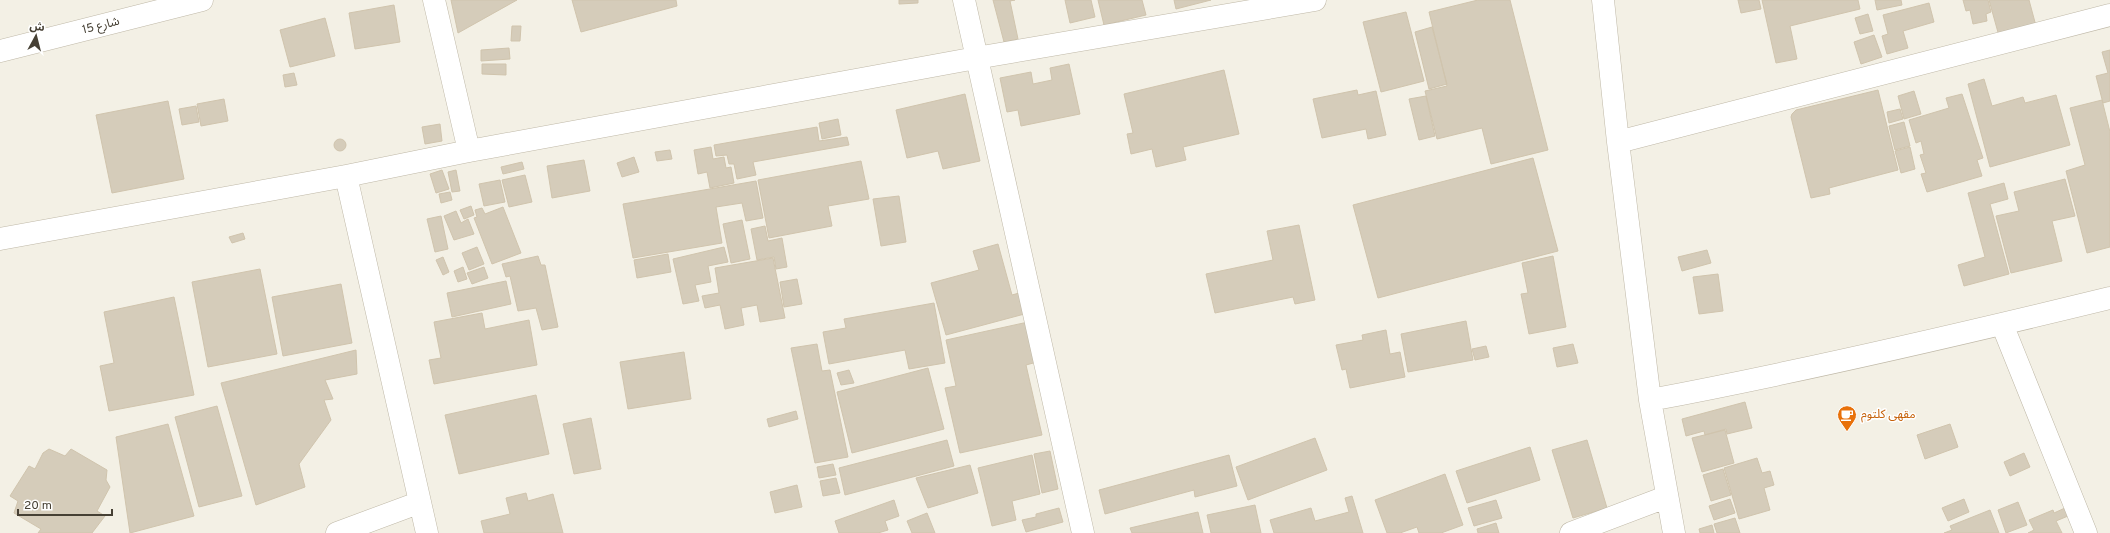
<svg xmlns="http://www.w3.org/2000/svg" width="2110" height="533" font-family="Overpass,'Noto Sans Arabic',sans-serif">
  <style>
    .building { fill: #d5ccba; stroke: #d0c4ad }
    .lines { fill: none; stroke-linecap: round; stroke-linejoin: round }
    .minor-casing { stroke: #bfb8a7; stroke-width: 23 }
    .minor { stroke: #fff; stroke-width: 22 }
    .labels { text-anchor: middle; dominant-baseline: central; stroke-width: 3; stroke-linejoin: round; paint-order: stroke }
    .street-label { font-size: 12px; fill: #464034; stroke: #fff }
    .food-label { font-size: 12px; fill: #c56008; stroke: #fff; text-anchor: start }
  </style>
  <rect width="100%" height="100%" fill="#f3f0e5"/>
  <!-- building -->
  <path class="building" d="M451,0H517L458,33Z
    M572,0H676L677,6L581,32Z
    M899,0H918V3L899,4Z
    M993,0H1015L1010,1L1018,39L1004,42Z
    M1065,0H1091L1095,17L1070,23Z
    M1098,0H1142L1146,15L1104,25Z
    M1174,0H1211L1176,9Z
    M1478,0H1510L1548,150L1491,164L1482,128L1437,139L1425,91L1447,86L1429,12Z
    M1738,0H1759L1761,9L1741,13Z
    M1762,0H1858L1860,9L1790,26L1797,59L1776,63Z
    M1875,0H1901L1902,5L1877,10Z
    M1963,0H1988L1991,12L1986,14L1987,21L1973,24L1970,10L1966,11Z
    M1989,0H2029L2036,26L1999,36Z
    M1929,3L1934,22L1903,31L1908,48L1887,54L1882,36L1888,34L1883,15Z
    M394,5L400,42L355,49L349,13Z
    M1406,12L1424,81L1381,92L1363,22Z
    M1868,14L1873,31L1860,34L1855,18Z
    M325,18L335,56L290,67L280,30Z
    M512,26H521L520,41H511Z
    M1432,27L1447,84L1429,89L1415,32Z
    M1874,35L1882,57L1861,64L1854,42Z
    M509,48L510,59L481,61V50Z
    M2110,50V101L2103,103L2096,76L2108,73L2102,52Z
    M482,64H506V75L482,74Z
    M1069,64L1080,114L1021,126L1018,110L1007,112L1000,78L1031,72L1033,84L1052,80L1050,68Z
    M1224,70L1239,134L1183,147L1186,160L1156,167L1152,149L1131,154L1127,134L1133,133L1124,94Z
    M294,73L297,85L285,87L283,75Z
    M1984,79L1992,106L2023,97L2025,103L2056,95L2070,145L1990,167L1968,84Z
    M1357,90L1358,95L1376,91L1386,135L1368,139L1366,129L1322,138L1313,99Z
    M1878,90L1898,170L1829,188L1830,194L1811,198L1791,117L1792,114L1796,110Z
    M1914,91L1921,114L1904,119L1898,96Z
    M965,94L980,161L943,169L938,151L907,158L896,110Z
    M1962,94L1983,158L1977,160L1982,176L1927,192L1921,174L1926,173L1920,155L1924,154L1921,141L1916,143L1909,120L1949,108L1946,98Z
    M1426,96L1435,136L1419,140L1409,99Z
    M224,99L228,121L201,126L197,104Z
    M2102,100L2110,132V247L2087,253L2066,171L2085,165L2070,108Z
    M168,101L184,179L112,193L96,115Z
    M196,106L199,122L182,125L179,109Z
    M1900,109L1903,119L1889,123L1887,112Z
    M838,119L841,135L822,139L819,123Z
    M1904,122L1910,146L1895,150L1889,126Z
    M440,124L442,141L425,144L422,127Z
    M817,127L819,141L847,137L849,145L753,162L756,175L737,179L734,164H729L727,155L716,156L714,145Z
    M334 145a6 6 0 1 1 12 0a6 6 0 1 1-12 0Z
    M711,147L713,159L724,157L726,168L731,167L734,183L710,188L707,172L698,174L694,150Z
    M1910,147L1915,169L1901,173L1895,151Z
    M670,150L672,159L657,161L655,152Z
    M634,157L639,172L622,177L617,163Z
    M1533,158L1558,251L1378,298L1353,205Z
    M584,160L590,191L552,198L547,166Z
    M861,161L869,199L828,206L832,226L769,238L758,180Z
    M522,162L524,169L503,174L501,167Z
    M442,170L449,189L436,193L430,174Z
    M456,170L460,191L452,192L448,172Z
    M525,175L532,202L509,207L502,180Z
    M2065,179L2075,216L2052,221L2062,261L2011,273L1996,216L2019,211L2014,192Z
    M500,180L505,202L484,206L479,184Z
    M756,181L763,218L746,221L742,203L716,207L722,243L633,258L623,204Z
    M2004,183L2008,199L1990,204L2009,274L1964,286L1958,265L1985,257L1968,193Z
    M450,192L452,200L441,203L439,194Z
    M899,196L906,242L881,246L873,199Z
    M471,206L474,215L464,219L460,210Z
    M503,207L521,253L492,264L474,218L477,217L475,210L482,208L485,214Z
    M456,211L461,223L468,219L474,234L454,240L444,216Z
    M441,216L448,249L435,252L427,219Z
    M742,220L750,259L731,263L723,224Z
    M1299,225L1315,300L1295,304L1293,297L1215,313L1206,274L1273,260L1267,231Z
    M765,226L768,241L782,238L787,267L776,269L774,257L757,260L751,229Z
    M243,233L245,239L232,243L229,237Z
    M998,244L1012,295L1026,291L1032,312L946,335L931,283L979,270L973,251Z
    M477,247L484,264L469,270L462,253Z
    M724,247L728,262L708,266L711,282L695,285L699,301L683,304L673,259Z
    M1707,250L1711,263L1682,271L1678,257Z
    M668,254L671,272L637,278L634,260Z
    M538,256L541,265H545L558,327L542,330L536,308L518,311L510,276L506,277L502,264Z
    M1553,256L1566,327L1529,334L1521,294L1528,293L1522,263Z
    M443,257L449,272L443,275L436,260Z
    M773,258L785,318L760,322L757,305L741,308L744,325L725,329L720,305L705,308L702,296L719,293L715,268Z
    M463,267L467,279L458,282L454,271Z
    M484,267L488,278L472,284L467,273Z
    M260,269L277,354L208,367L192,282Z
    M1718,274L1723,311L1699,314L1693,277Z
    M797,279L802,304L784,307L780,282Z
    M506,281L511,304L452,317L447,293Z
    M341,284L352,343L283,356L272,297Z
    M174,297L194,395L109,411L100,366L114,363L104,312Z
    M934,303L945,363L909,369L905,350L829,364L823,332L846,328L844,319Z
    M482,313L485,329L529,320L537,365L434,384L429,360L441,358L434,322Z
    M1466,321L1473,360L1408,372L1401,334Z
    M1028,322L1037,362L1026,365L1042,435L960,453L945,388L956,386L946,340Z
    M1386,330L1390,354L1400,352L1405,377L1350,388L1346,369L1342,370L1336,345L1363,340L1362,335Z
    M817,344L822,371L830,370L848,457L815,463L791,348Z
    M1573,344L1578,363L1557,367L1553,348Z
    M1486,346L1489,357L1475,360L1472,349Z
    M356,350L357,374L325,380L333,399L324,400L331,420L299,464L305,487L256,505L221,383Z
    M684,352L691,399L628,409L620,362Z
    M928,368L944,429L852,453L837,392Z
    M849,370L854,383L841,385L837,373Z
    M536,395L549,454L459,474L445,415Z
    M1745,402L1752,428L1727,434L1726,429L1705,435L1704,431L1686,436L1682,419Z
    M217,406L242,496L199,507L175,417Z
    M796,411L798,419L769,427L767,419Z
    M591,418L601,469L574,474L563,424Z
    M168,424L194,516L130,533L116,437Z
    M1950,424L1958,447L1925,459L1917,435Z
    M1725,430L1734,463L1702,472L1692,438Z
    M1315,438L1327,470L1248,500L1236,467Z
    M947,440L954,466L845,495L839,468Z
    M1587,440L1607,508L1573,518L1552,450Z
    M1530,447L1540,480L1467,503L1456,471Z
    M49,449L65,456L71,449L107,470L106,480L110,487L97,511L105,516L92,533H38L41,529L14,513L18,501L10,496L29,466L35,469L43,453Z
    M1050,451L1058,489L1042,493L1034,454Z
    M2024,453L2030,467L2010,476L2004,462Z
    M1032,455L1040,494L1012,501L1016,520L992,526L978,468Z
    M1229,455L1237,486L1195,497L1194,490L1105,514L1099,490Z
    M1757,458L1762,473L1770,471L1774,485L1764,488L1770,510L1739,519L1724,468Z
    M833,464L836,475L819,478L817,467Z
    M970,465L978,493L928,508L916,478Z
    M1723,469L1731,495L1711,501L1703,475Z
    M1445,474L1463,525L1441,533H1419L1417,527L1400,533H1387L1375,500Z
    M836,478L840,493L823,496L820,481Z
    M797,485L802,507L775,513L770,492Z
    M526,493L528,501L553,494L563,533H484L481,521L510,514L506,498Z
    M1352,496L1363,533H1274L1270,520L1311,508L1315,521L1349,512L1345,498Z
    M1730,499L1735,513L1714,520L1709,506Z
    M1964,499L1969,512L1948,521L1942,508Z
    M894,500L899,516L885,521L888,530L878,533H839L835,521Z
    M1496,500L1502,518L1474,526L1468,508Z
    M2018,502L2027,525L2006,533L1998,510Z
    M1255,505L1261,533H1211L1207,515Z
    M1059,508L1063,522L1026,532L1022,520L1036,517V514Z
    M2065,508L2068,516L2056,521L2062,533H2028L2034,530L2029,520L2053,510L2054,513Z
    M1990,510L1999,533H1944L1952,530L1950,526Z
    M1198,512L1203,533H1132L1130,528Z
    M927,513L935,533H912L907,521Z
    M1735,518L1740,533H1717L1714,524Z
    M1496,523L1499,533H1478L1477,529Z
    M1712,525L1714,533H1700L1699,529Z"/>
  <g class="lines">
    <defs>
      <path id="minor" d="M434,0L469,151
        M964,0L1083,533
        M1603,0L1618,142L1650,400L1674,533
        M0,51L202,0
        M1618,142L2110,15
        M346,176L427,533
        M0,239L346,176L469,151L976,58L1315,0
        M2002,324L2086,533
        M1650,400C1805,371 1958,335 2110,298
        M337,533L418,503
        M1571,533L1666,497"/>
    </defs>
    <!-- minor casing -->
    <use href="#minor" class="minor-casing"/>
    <!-- minor -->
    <use href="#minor" class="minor"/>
  </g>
  <!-- icons -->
  <defs>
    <symbol id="cafe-pin" viewBox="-11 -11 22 30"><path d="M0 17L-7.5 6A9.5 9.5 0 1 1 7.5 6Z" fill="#e8710a" stroke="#fff"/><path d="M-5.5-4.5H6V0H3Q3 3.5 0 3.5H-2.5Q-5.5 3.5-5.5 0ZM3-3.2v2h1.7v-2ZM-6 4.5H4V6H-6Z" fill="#fff"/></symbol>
  </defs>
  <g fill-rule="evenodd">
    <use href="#cafe-pin" x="1836" y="404" width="22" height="30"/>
  </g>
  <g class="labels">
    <!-- street labels -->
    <g class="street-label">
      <text transform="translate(101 26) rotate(-14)">شارع 15</text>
    </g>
    <!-- food labels -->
    <g class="food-label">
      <text x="1861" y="415">مقهى كلتوم</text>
    </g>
  </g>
  <!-- north arrow -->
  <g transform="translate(36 36) rotate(7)" stroke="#ffffff" stroke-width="3" paint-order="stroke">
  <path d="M0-3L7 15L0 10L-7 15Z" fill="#464034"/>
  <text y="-6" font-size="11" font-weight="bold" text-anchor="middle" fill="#464034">ش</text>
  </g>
  <!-- scale -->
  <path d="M18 509v6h94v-6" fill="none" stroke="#464034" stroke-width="2"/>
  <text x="24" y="509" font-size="12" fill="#464034" stroke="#ffffff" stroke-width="3" paint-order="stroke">20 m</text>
</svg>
